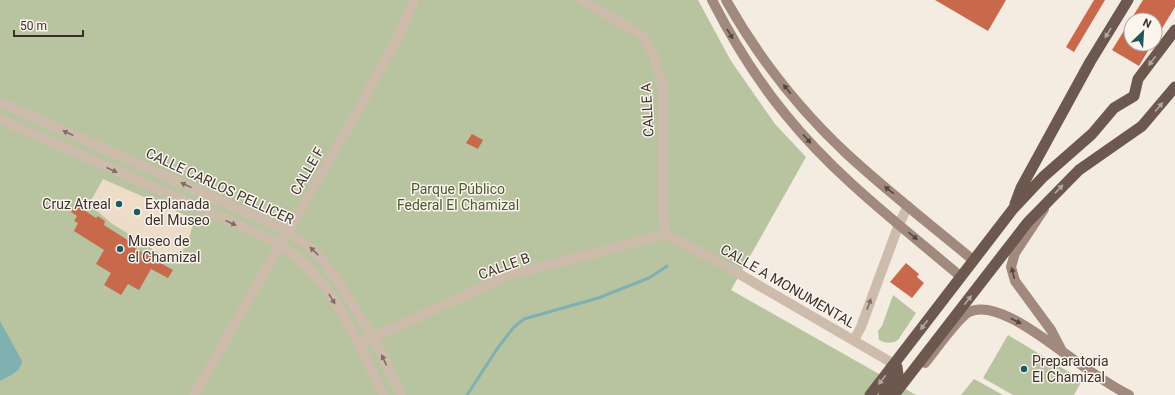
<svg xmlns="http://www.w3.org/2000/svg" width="1175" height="395" font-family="Roboto,sans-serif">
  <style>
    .green { fill: #b8c4a0 }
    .plaza { fill: #ecdcc8 }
    .water { fill: #7fb0b2 }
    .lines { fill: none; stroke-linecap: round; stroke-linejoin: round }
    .stream { stroke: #7fb0b2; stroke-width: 3 }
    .building { fill: #c8694b }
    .minor { stroke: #cdbbac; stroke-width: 10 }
    .secondary { stroke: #a18a7d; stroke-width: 10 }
    .trunk { stroke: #6c584f; stroke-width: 11 }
    .oneway { fill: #b4a69e }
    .oneway2 { fill: #544640 }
    .oneway3 { fill: #7d6f65 }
    .poi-dot { fill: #1f5a5e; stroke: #fbf5ee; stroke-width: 1.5 }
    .labels { text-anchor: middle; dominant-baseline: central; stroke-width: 3; stroke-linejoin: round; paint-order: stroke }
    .street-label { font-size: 14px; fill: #3b302b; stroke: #fbf5ee }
    .park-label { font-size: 14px; fill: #4a5a2e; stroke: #fbf5ee }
    .poi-label { font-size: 14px; fill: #3b302b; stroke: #fbf5ee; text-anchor: start }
  </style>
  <rect width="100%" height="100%" fill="#f4ebe1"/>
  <!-- green -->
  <path class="green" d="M0,0H698L731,61L775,124L806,157L731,290L916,395H0Z
    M893,295L916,313L898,340C892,344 884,343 879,340L878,331L882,326Z
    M1008,335L1082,380L1074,395H1013L983,378Z
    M974,379L1003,395H961Z"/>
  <!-- plaza -->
  <path class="plaza" d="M103,179L194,219L187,247L167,258L111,223L89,204Z"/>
  <!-- water -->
  <path class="water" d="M0,321L22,361C21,372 9,376 0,381Z"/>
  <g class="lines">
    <!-- stream -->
    <path class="stream" d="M467,395L499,346L514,327L524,319L598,298L649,278L667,266"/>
  </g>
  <!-- building -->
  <path class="building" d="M935,0H1006L988,31Z
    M1094,0H1105L1074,52L1066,47Z
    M1143,0H1175V7L1155,40V20H1131V44H1152L1139,66L1112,50Z
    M472,134L483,140L478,149L466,143Z
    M76,205L96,218L98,216L105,221L104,225L129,241L128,244L145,254L146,252L156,258L155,260L173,270L168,278L151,269L139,290L128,284L121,295L104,285L111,273L96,264L104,250L74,231L78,223L74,221L77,216L71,212Z
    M906,263L919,274L917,277L924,283L912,298L890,282Z"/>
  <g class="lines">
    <!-- minor -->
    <path class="minor" d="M582,0L637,32L643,37L654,56L663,87V215L666,234
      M0,102L279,227L302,241L318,255L333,274L374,338L401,395
      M0,119L267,238C328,267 356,338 383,395
      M666,234L717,261L894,364
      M854,340L861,327L899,224L908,206
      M359,344L507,276L666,234
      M194,395L361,105L401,31L414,0"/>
    <!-- secondary -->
    <path class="secondary" d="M712,0C733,41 757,80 786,115C836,177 900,225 960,276
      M726,0C758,57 799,109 847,154C887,191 931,225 973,260
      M1044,209L1015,253L1011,267L1015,281L1051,330L1061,349
      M925,363C935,351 957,319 969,312C997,298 1050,344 1073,359C1091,372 1109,385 1129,395"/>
    <!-- trunk -->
    <path class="trunk" d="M1015,204L1021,188L1090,62L1128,0
      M870,395L1013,209L1043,177L1092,134L1114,108L1134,96L1138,79L1175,30
      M884,395L898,375L897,367L894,364
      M894,395L1028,222L1079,170L1142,126L1175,87"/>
  </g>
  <!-- one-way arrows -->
  <defs><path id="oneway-solid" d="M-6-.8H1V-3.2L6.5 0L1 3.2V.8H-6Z"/></defs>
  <g class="oneway">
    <use href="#oneway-solid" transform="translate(1108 33) rotate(122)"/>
    <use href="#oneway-solid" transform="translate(1152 61) rotate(127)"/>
    <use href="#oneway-solid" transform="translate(1159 107) rotate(-50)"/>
    <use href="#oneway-solid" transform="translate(1059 189) rotate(-47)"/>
    <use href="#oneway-solid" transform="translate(968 300) rotate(-52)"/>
    <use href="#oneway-solid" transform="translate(924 325) rotate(127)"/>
    <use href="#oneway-solid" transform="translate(882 380) rotate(129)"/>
  </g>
  <g class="oneway2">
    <use href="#oneway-solid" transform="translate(730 34) rotate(59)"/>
    <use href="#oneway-solid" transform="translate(787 89) rotate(-129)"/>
    <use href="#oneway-solid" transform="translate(807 139) rotate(48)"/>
    <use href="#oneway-solid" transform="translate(889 190) rotate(-142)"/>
    <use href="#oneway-solid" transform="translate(913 236) rotate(40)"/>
    <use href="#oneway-solid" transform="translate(1013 273) rotate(-104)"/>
    <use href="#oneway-solid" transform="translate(1016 321) rotate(28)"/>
  </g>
  <g class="oneway3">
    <use href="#oneway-solid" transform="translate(68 133) rotate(-156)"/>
    <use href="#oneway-solid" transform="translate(112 170) rotate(24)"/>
    <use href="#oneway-solid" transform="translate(186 185) rotate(-156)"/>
    <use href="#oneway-solid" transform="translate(231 223) rotate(24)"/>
    <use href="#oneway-solid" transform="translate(314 251) rotate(-136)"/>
    <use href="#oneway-solid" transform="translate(332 299) rotate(58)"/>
    <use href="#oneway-solid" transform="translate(869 304) rotate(-70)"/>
    <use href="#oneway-solid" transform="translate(384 360) rotate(-115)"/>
  </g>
  <!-- markers -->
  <g class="poi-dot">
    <circle cx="119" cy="204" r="4"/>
    <circle cx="137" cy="212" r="4"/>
    <circle cx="120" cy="249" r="4"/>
    <circle cx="1024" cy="369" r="4"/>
  </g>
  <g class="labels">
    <!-- street labels -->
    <g class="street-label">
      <text transform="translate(647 110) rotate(-93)">CALLE A</text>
      <text transform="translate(307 171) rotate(-60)">CALLE F</text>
      <text transform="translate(220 186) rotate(25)">CALLE CARLOS PELLICER</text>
      <text transform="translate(504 266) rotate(-20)">CALLE B</text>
      <text transform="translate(788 286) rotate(30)">CALLE A MONUMENTAL</text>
    </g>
    <!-- park labels -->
    <g class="park-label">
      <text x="458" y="189">Parque Público<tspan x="458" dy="16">Federal El Chamizal</tspan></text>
    </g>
    <!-- poi labels -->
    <g class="poi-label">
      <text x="111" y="204" text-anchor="end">Cruz Atreal</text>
      <text x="145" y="204">Explanada<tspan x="145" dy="16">del Museo</tspan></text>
      <text x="128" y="241">Museo de<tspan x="128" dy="16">el Chamizal</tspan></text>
      <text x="1032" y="361">Preparatoria<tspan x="1032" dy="16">El Chamizal</tspan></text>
    </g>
  </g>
  <!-- north arrow -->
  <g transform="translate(1143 32) rotate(25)"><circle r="19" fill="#fbf5ee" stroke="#aea6a0"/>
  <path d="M0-3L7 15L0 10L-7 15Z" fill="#1f5a5e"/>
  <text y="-6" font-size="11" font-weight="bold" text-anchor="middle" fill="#3b302b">N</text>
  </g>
  <!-- scale -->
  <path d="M14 30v6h69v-6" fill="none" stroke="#3b302b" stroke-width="2"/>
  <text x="20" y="30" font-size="12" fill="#3b302b" stroke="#fbf5ee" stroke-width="3" paint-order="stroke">50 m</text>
</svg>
